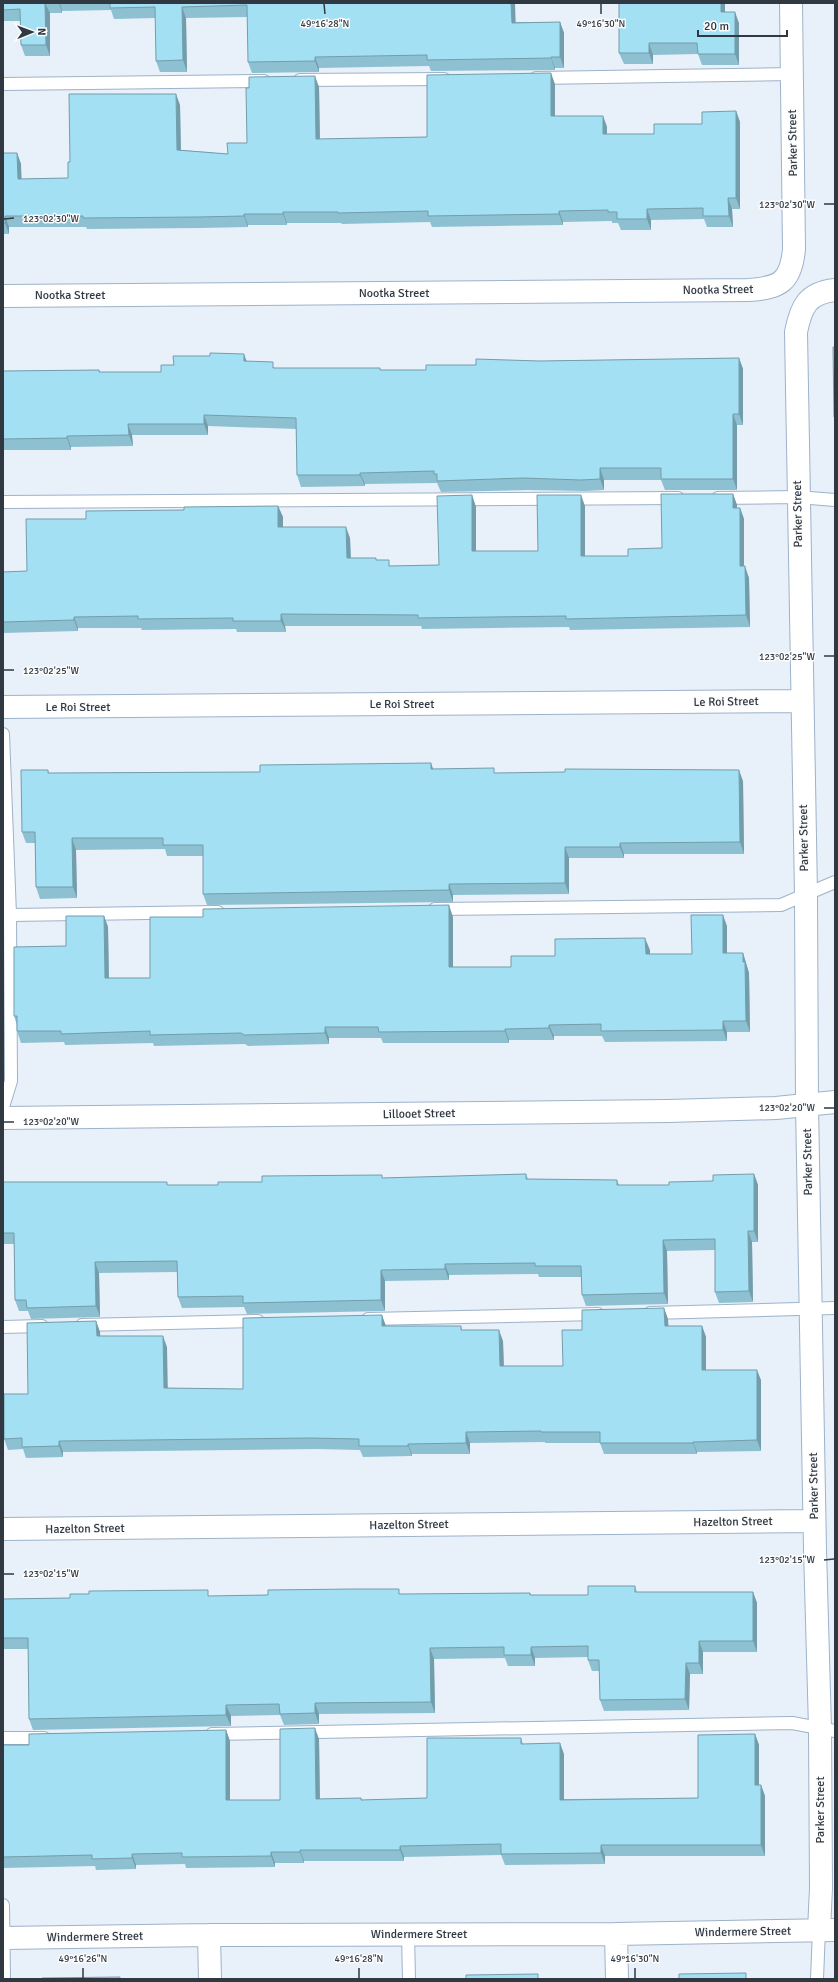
<svg xmlns="http://www.w3.org/2000/svg" width="838" height="1982" font-family="Signika,sans-serif">
  <style>
    .lines { fill: none; stroke-linecap: round; stroke-linejoin: round }
    .service-casing { stroke: #9eb2c9; stroke-width: 14 }
    .minor-casing { stroke: #9eb2c9; stroke-width: 24 }
    .service { stroke: #fff; stroke-width: 12 }
    .minor { stroke: #fff; stroke-width: 22 }
    .wall { fill: #8dc1d2 }
    .shaded-wall { fill: #739dab }
    .building { fill: #a4e0f4; stroke: #739dab }
    .ticks { fill: none; stroke: #303842; stroke-width: 1.5 }
    .labels { text-anchor: middle; dominant-baseline: central; stroke-width: 3; stroke-linejoin: round; paint-order: stroke }
    .street-label { font-size: 12px; fill: #303842; stroke: #fcfcfc }
    .ticks-label { font-size: 10px; text-anchor: middle; fill: #303842; stroke: #fcfcfc; stroke-width: 3; stroke-linejoin: round; paint-order: stroke }
  </style>
  <rect width="100%" height="100%" fill="#e8f0fa"/>
  <g class="lines">
    <defs>
      <path id="service" d="M536,78L792,74
        M300,80L444,79
        M3,84L264,81
        M718,498L798,497L835,500
        M3,502L678,498
        M3,734L10,915L11,1081L3,1107
        M435,909L781,905L835,882
        M10,915L218,912
        M650,1313L835,1308
        M368,1319L598,1314
        M82,1325L258,1321
        M3,1327L42,1326
        M212,1734L792,1723L835,1731
        M3,1738H44
        M3,1905L4,1979
        M408,1934L409,1979
        M817,1979L819,1930"/>
      <path id="minor" d="M3,296L748,290C780,288 791,282 794,249L791,3
        M3,707L802,701
        M3,1118L668,1111L776,1108L835,1102
        M3,1529L814,1521
        M819,1930L821,1888L820,1728L815,1550L807,1105L806,894L796,332C801,307 807,293 835,290
        M616,1934L617,1979
        M209,1935L210,1979
        M3,1938L209,1935L616,1934L835,1930"/>
    </defs>
    <!-- service casing -->
    <use href="#service" class="service-casing"/>
    <!-- minor casing -->
    <use href="#minor" class="minor-casing"/>
    <!-- service -->
    <use href="#service" class="service"/>
    <!-- minor -->
    <use href="#minor" class="minor"/>
  </g>
  <!-- wall -->
  <path class="wall" d="M3,3H515V22H560L564,33V68H555V70L431,71L429,66L319,68V72L252,73L248,62V17L186,18L187,72H160L156,61V18L114,19L111,10L62,11V13H50V56H25L21,45L20,21H3Z
    M725,3V12L739,23V65H702L698,54L653,55V64H624L619,53Z
    M555,84V116H603L607,127V134H654L702,124L736,111L740,122V209H732L733,227H707L704,219L651,220V230H621L618,223H612V221L563,222V225L432,227L430,222L342,224L341,223H287V225H248V227L201,228L87,229L86,227H9V234H3V153H17L21,164V179L68,178L70,162L180,105L181,150L228,154L247,143L319,87L320,139L427,137Z
    M739,358L743,369V425H737V490H665L661,480H604V490L585,491L527,490L441,492L437,483L365,484V486L301,487L297,475L296,429L208,426V435H132L133,446L71,447V450H3V371L99,370L100,372H161L174,365L247,361L276,368L381,370H426L476,365L539,361Z
    M733,494L737,505V508H740L744,519V566L749,578L750,627L570,630L569,627L422,629L421,626H285L286,632H237L236,629L142,630L141,628H78V631L3,633V572L27,571L86,519L184,510L278,506L283,517V527L350,538L351,558L377,560L391,566L439,565L472,495L476,507V551H538L585,506V556H628L662,548Z
    M433,769L495,773L743,781L744,854H624V858H569V894L453,895V902L207,905L203,894V856H167L165,849L76,850L77,898L40,899L36,887L35,843H26L22,832L48,770L49,773L260,772Z
    M104,916L108,927L109,978H150L453,917V967H511L555,956L650,950V954H692L727,926V953H743L749,973L750,1032H727V1041L605,1042L602,1036H554V1040H509V1043H383L381,1038H329V1044L248,1046L245,1044L154,1046L153,1043L65,1045L64,1042L21,1043L17,1031V1025L14,1016L66,946Z
    M526,1174L528,1179L617,1180L619,1185H669L713,1181L754,1174L758,1185V1242H752L753,1302L719,1303L715,1292V1250L667,1251L668,1304L586,1306L582,1295L581,1277H539L538,1274L449,1275V1280L385,1281V1311L247,1314L244,1307L182,1308L178,1297L177,1272L99,1273L100,1317L31,1319L28,1311H19L15,1300L14,1244H3V1182L168,1185H218L382,1175V1178Z
    M664,1308L668,1319V1326H702L706,1337V1370L761,1380V1451L697,1452V1454H604L600,1443H545V1442L470,1443V1454H412V1456L363,1457L360,1450L316,1449L63,1452V1457L26,1458L23,1449L8,1450L4,1439L28,1394L96,1321L100,1332V1336L167,1347V1388L243,1389L386,1326H461L462,1330L503,1341L504,1366H563L582,1330Z
    M635,1586L637,1592H753L757,1603V1652H703V1674H690L689,1710L604,1711L600,1700L599,1671H592L588,1660V1657L535,1658V1666H508L505,1658L434,1659L435,1713L319,1714V1724L284,1725L280,1715L231,1716V1726L33,1730L29,1719L28,1649H3V1599L210,1596L530,1593L531,1595H588Z
    M226,1730L230,1741V1800H280L319,1739L320,1799L361,1798L362,1800L427,1798L521,1738L523,1744L564,1754V1799L698,1798L755,1734L759,1745V1785H761L765,1796V1856H605V1864L505,1865L501,1855L404,1857V1861H304V1863H275V1867L186,1868L185,1864L136,1865V1869L96,1870L95,1866L3,1868V1745H29Z"/>
  <!-- shaded-wall -->
  <path class="shaded-wall" d="M45,3L50,13V56L46,45Z
    M59,3H60L62,11V13Z
    M511,3H515L516,34L512,23Z
    M721,3H725V23L721,12Z
    M182,7L186,18L187,72L183,60Z
    M735,12L739,23V65L735,54Z
    M560,22L564,33V68L560,57Z
    M649,43L653,55V64L649,53Z
    M315,57L319,68V72L315,61Z
    M551,57L555,68V70L551,58Z
    M551,73L555,84V127L551,116Z
    M315,76L319,87L320,150L316,139Z
    M176,94L180,105L181,161L177,150Z
    M736,111L740,122V209L736,198Z
    M603,116L607,127V146L603,134Z
    M17,153L21,164L22,190L18,179Z
    M728,198L732,209L733,227L729,216Z
    M647,209L651,220V230L647,219Z
    M559,211L563,222V225L559,214Z
    M283,212L287,223V225L283,214Z
    M244,214L248,225V227L244,216Z
    M5,216L9,227V234L5,223Z
    M244,354L248,365L244,361Z
    M739,358L743,369V425L739,414Z
    M733,414L737,425V490L733,479Z
    M204,415L208,426V435L204,424Z
    M128,424L132,435L133,446L129,435Z
    M67,436L71,447V450L67,438Z
    M600,468L604,480V490L600,479Z
    M360,473L365,484V486L360,475Z
    M733,494L737,505V520L733,508Z
    M472,495L476,507V562L472,551Z
    M581,495L585,506V568L581,556Z
    M278,506L283,517V538L278,527Z
    M740,508L744,519V578L740,566Z
    M346,527L350,538L351,569L347,558Z
    M745,566L749,578L750,627L746,615Z
    M281,614L285,626L286,632L281,621Z
    M74,617L78,628V631L74,620Z
    M431,763L435,774L431,769Z
    M739,770L743,781L744,854L740,842Z
    M72,838L76,850L77,898L73,887Z
    M620,843L624,854V858L620,847Z
    M565,847L569,858V894L565,883Z
    M449,884L453,895V902L449,890Z
    M449,905L453,917V979L449,967Z
    M723,915L727,926V965L723,953Z
    M104,916L108,927L109,989L105,978Z
    M645,938L650,950V965L646,954Z
    M743,953L749,973L750,1032L746,1021Z
    M723,1021L727,1032V1041L723,1030Z
    M549,1025L554,1036V1040L549,1028Z
    M325,1027L329,1038V1044L325,1033Z
    M505,1029L509,1040V1043L505,1031Z
    M754,1174L758,1185V1242L754,1231Z
    M748,1231L752,1242L753,1302L749,1291Z
    M663,1240L667,1251L668,1304L664,1293Z
    M95,1262L99,1273L100,1317L96,1306Z
    M445,1264L449,1275V1280L445,1269Z
    M381,1270L385,1281V1311L381,1300Z
    M664,1308L668,1319L669,1337L665,1326Z
    M382,1315L386,1326H382Z
    M96,1321L100,1332L101,1347L97,1336Z
    M702,1326L706,1337V1380L702,1370Z
    M499,1330L503,1341L504,1377L500,1366Z
    M163,1336L167,1347L168,1399L164,1388Z
    M757,1370L761,1380V1451L757,1440Z
    M466,1432L470,1443V1454L466,1443Z
    M59,1441L63,1452V1457L59,1446Z
    M693,1442L697,1452V1454L693,1443Z
    M408,1444L412,1454V1456L408,1446Z
    M753,1592L757,1603V1652L753,1641Z
    M699,1641L703,1652V1674L699,1663Z
    M531,1647L535,1658V1666L531,1655Z
    M430,1648L434,1659L435,1713L431,1702Z
    M686,1663L690,1674L689,1710L685,1699Z
    M315,1703L319,1714V1724L315,1713Z
    M226,1705L231,1716V1726L226,1715Z
    M315,1728L319,1739L320,1810L316,1799Z
    M226,1730L230,1741V1811L226,1800Z
    M755,1734L759,1745V1796L755,1785Z
    M560,1743L564,1754V1811L560,1800Z
    M761,1785L765,1796V1856L761,1845Z
    M601,1845L605,1856V1864L601,1853Z
    M400,1846L404,1857V1861L400,1850Z
    M300,1850L304,1861V1863L300,1852Z
    M271,1852L275,1863V1867L271,1856Z
    M132,1854L136,1865V1869L132,1858Z"/>
  <!-- building -->
  <path class="building" d="M3,3H45L46,45H21L20,9L3,10Z
    M110,3H511L512,23L560,22V57H551V58L427,60V55L315,57V61L248,62L247,5L182,7L183,60L156,61L155,7L110,8Z
    M619,3H721V12H735V54H698L697,43H649V53H619Z
    M551,73V116H603V134H654V124H702V112L736,111V198H728L729,216H703V208L647,209V219H617V212H608V210L559,211V214L428,216V211L338,213V212H283V214H244V216L197,217L83,218V216H5V223H3V153H17L18,179L68,178V162H70L69,94H176L177,150L228,154L227,143H247L246,88H249V77L315,76L316,139L427,137V75Z
    M833,347H835V417H834Z
    M210,353L244,354V361L273,362V368H380V370H426V365H476V359L539,361L739,358V414H733V479H661V468H600V479L581,480L523,478L437,481V474H434V471L360,473V475H297L296,418L204,415V424H128L129,435L67,436V438L3,439V371L99,370V372H161V365H174L173,356H210Z
    M661,494H733V508H740V566H745L746,615L566,619V616L418,618V615L281,614V621H233V618L138,619V616L74,617V620L3,622V572L27,571L26,519H86V511L184,510V507L278,506V527H346L347,558H376V560H389V566L439,565L437,496L472,495V551H538L537,495H581V556H628V549L662,548Z
    M431,763V769L494,768V773L565,772V769L739,770L740,842L620,843V847H565V883L449,884V890L203,894V845H163V838H72L73,887H36L35,832H22L21,770H48V773L260,772V765Z
    M449,905V967H511V956H555V939L645,938L646,954H692L691,915H723V953H743V962H745L746,1021H723V1030L601,1031V1024L549,1025V1028L505,1029V1031L379,1032L378,1027H325V1033L244,1035L241,1033L150,1035V1031L61,1034V1031H17V1016H14V947L66,946V916H104L105,978H150V917H203V909Z
    M526,1174V1179L617,1180V1185H669V1182L713,1181V1175L754,1174V1231H748L749,1291L715,1292V1239L663,1240L664,1293L582,1295L581,1266H535V1263L445,1264V1269L381,1270V1300L243,1303V1296L178,1297L177,1261L95,1262L96,1306L27,1308L26,1300H15L14,1233H3V1182H167V1185H218V1182H262V1176L382,1175V1178Z
    M664,1308L665,1326H702V1370H757V1440L693,1442V1443H600V1432H541V1431L466,1432V1443L408,1444V1446H359V1439L312,1438L59,1441V1446L22,1447V1438L4,1439V1394H28L27,1323L96,1321L97,1336H163L164,1388L243,1389V1318L382,1315V1326H461V1330H499L500,1366H563L562,1330H582V1310Z
    M588,1586H635V1592H753V1641H699V1663H686L685,1699L600,1700L599,1660H588V1646L531,1647V1655H504V1647L430,1648L431,1702L315,1703V1713L280,1714L279,1704L226,1705V1715L29,1719L28,1638H3V1599L70,1598V1594H89V1591L208,1590V1596L268,1595V1590L354,1589H399V1594L530,1593V1595H588Z
    M315,1728L316,1799L361,1798V1800L427,1798V1738H521V1744L560,1743V1800L698,1798V1735L755,1734V1785H761V1845H601V1853L501,1854V1844L400,1846V1850H300V1852H271V1856L182,1857V1853L132,1854V1858L92,1859V1855L3,1857V1745H29V1734L226,1730V1800H280V1729Z
    M746,1973V1979H679V1974Z
    M538,1974V1979H466V1975Z
    M120,1977V1979H42V1978Z"/>
  <!-- ticks -->
  <path class="ticks" d="M324,4L325,14M601,4V14M824,204H834M4,219L14,218M824,656H834M4,670H14M824,1108H834M4,1122H14M824,1560L834,1559M4,1574H14M83,1968V1978M359,1968V1978M635,1968V1978"/>
  <g class="labels">
    <!-- street labels -->
    <g class="street-label">
      <text transform="translate(793 143) rotate(-91)">Parker Street</text>
      <text transform="translate(718 290) rotate(-1)">Nootka Street</text>
      <text x="394" y="293">Nootka Street</text>
      <text x="70" y="295">Nootka Street</text>
      <text transform="translate(798 514) rotate(-91)">Parker Street</text>
      <text transform="translate(726 702) rotate(-1)">Le Roi Street</text>
      <text x="402" y="704">Le Roi Street</text>
      <text x="78" y="707">Le Roi Street</text>
      <text transform="translate(804 838) rotate(-91)">Parker Street</text>
      <text transform="translate(419 1114) rotate(-1)">Lillooet Street</text>
      <text transform="translate(808 1162) rotate(-91)">Parker Street</text>
      <text transform="translate(814 1486) rotate(-91)">Parker Street</text>
      <text transform="translate(733 1522) rotate(-1)">Hazelton Street</text>
      <text transform="translate(409 1525) rotate(-1)">Hazelton Street</text>
      <text transform="translate(85 1529) rotate(-1)">Hazelton Street</text>
      <text transform="translate(820 1810) rotate(-90)">Parker Street</text>
      <text transform="translate(743 1932) rotate(-1)">Windermere Street</text>
      <text x="419" y="1934">Windermere Street</text>
      <text transform="translate(95 1937) rotate(-1)">Windermere Street</text>
    </g>
  </g>
  <g class="ticks-label">
    <text x="325" y="27">49°16'28"N</text>
    <text x="601" y="27">49°16'30"N</text>
    <text x="787" y="208">123°02'30"W</text>
    <text x="51" y="222">123°02'30"W</text>
    <text x="787" y="660">123°02'25"W</text>
    <text x="51" y="674">123°02'25"W</text>
    <text x="787" y="1111">123°02'20"W</text>
    <text x="51" y="1125">123°02'20"W</text>
    <text x="787" y="1563">123°02'15"W</text>
    <text x="51" y="1577">123°02'15"W</text>
    <text x="83" y="1962">49°16'26"N</text>
    <text x="359" y="1962">49°16'28"N</text>
    <text x="635" y="1962">49°16'30"N</text>
  </g>
  <!-- border -->
  <rect width="838" height="1982" fill="none" stroke="#303842" stroke-width="8"/>
  <!-- north arrow -->
  <g transform="translate(32 32) rotate(89)" stroke="#fcfcfc" stroke-width="3" paint-order="stroke">
  <path d="M0-3L7 15L0 10L-7 15Z" fill="#303842"/>
  <text y="-6" font-size="11" font-weight="bold" text-anchor="middle" fill="#303842">N</text>
  </g>
  <!-- scale -->
  <path d="M698 30v6h89v-6" fill="none" stroke="#303842" stroke-width="2"/>
  <text x="704" y="30" font-size="12" fill="#303842" stroke="#fcfcfc" stroke-width="3" paint-order="stroke">20 m</text>
</svg>
